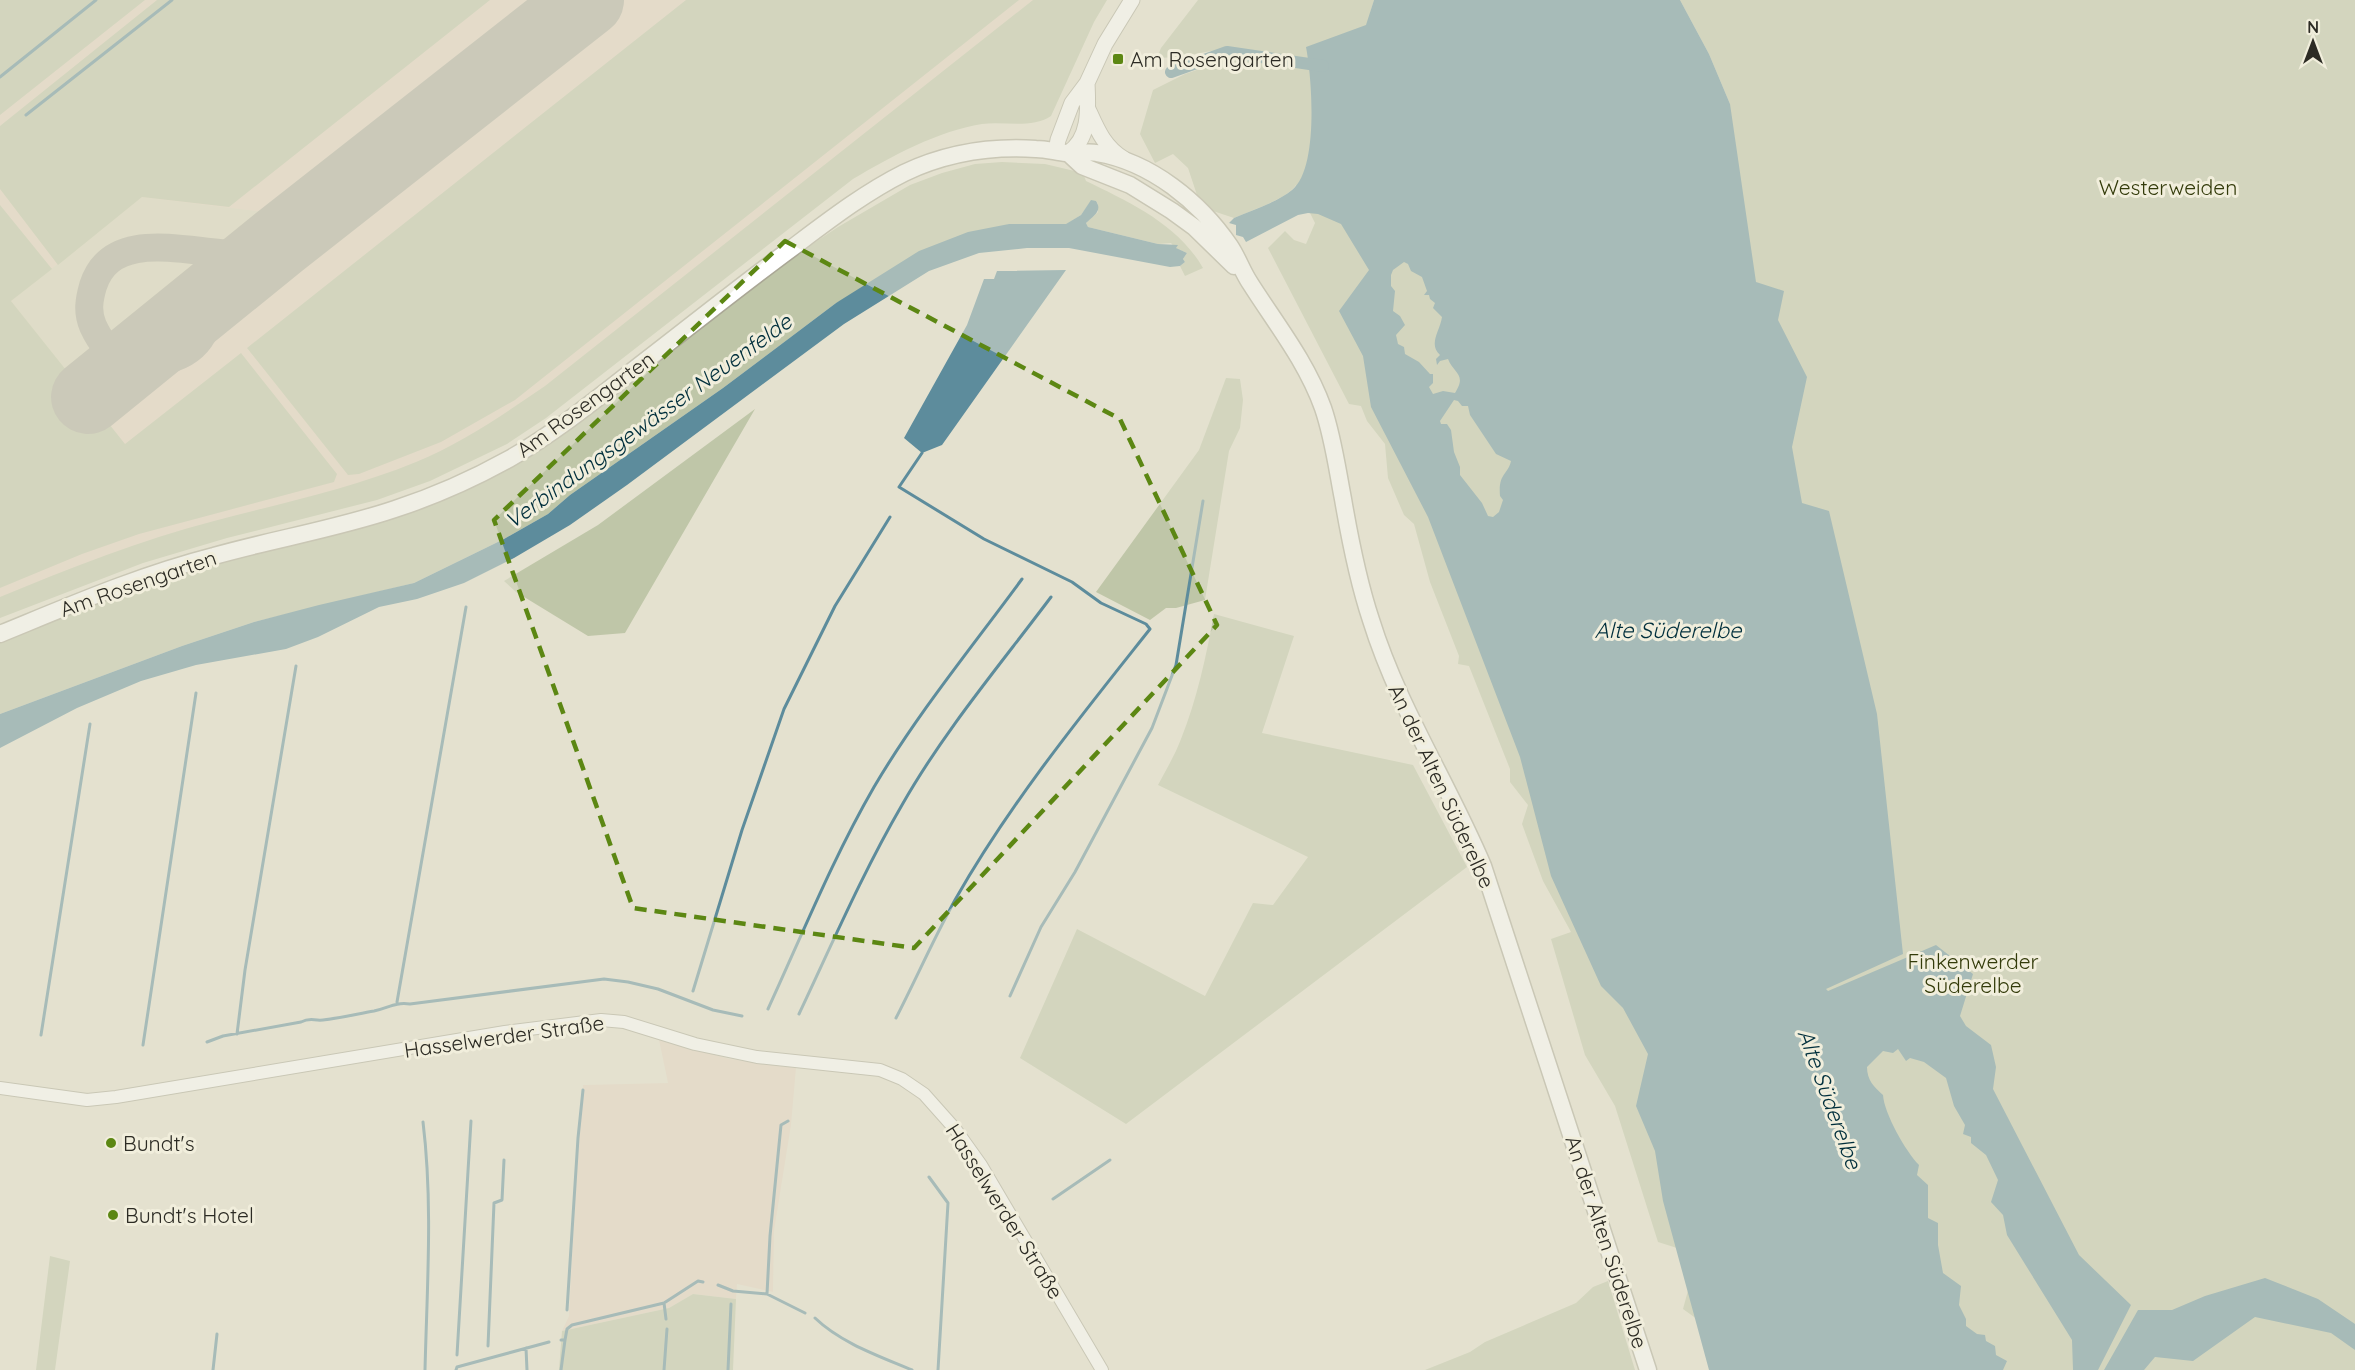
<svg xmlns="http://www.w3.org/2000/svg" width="2355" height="1370" font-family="Quicksand,sans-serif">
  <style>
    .commercial { fill: #e4d3c2 }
    .industrial { fill: #e5d3c2 }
    .built { fill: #dad6be }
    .green { fill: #bfc6a8 }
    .water { fill: #5d8c9c; fill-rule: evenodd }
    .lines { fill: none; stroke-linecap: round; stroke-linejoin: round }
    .stream { stroke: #5d8c9c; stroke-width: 3 }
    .canal { stroke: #5d8c9c; stroke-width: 12 }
    .taxiway { stroke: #aeac9e; stroke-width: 28 }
    .runway { stroke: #aeac9e; stroke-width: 74 }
    .minor-casing { stroke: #aaa796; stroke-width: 14 }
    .tertiary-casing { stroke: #aaa796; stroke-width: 17 }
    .secondary-casing { stroke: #aaa796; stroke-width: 19 }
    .minor { stroke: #fff; stroke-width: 12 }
    .tertiary { stroke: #fff; stroke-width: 15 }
    .secondary { stroke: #fff; stroke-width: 16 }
    .marked { fill: none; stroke: #5c8713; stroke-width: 4.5; stroke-dasharray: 12 8; stroke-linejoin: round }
    .poi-dot { fill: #5c8713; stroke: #f1eedc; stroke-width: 2 }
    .labels { text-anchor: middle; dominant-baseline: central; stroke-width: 6; stroke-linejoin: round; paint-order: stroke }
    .poi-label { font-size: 21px; fill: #2c2b24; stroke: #f1eedc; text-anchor: start }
    .park-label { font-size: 21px; fill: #333b0a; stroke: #f1eedc }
    .street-label { font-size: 21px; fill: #2c2b24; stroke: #f1eedc }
    .water-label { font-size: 22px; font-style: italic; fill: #002f3c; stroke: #f1eedc }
  </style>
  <rect width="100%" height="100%" fill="#e4e1cf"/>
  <!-- commercial -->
  <path class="commercial" d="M659,1040L730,1059L796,1068L791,1125L774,1231L773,1292L737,1284L736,1299L693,1294L669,1308L562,1331L569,1316L576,1176L583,1085L668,1083Z"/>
  <!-- industrial -->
  <path class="industrial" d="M132,0H1042L537,401L434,461L0,608V105Z"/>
  <!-- built -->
  <path class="built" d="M142,197L265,212L65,370L11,301Z"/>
  <!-- green -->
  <path class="green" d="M0,0H145L0,115Z
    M157,0H490L229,207L142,197L58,265L0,189V126Z
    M686,0H1019L515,400L441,442L359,474L348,475L247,348Z
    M1033,0H1107L1094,22L1051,116C1032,129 1004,121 982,124C938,131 892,156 853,179L546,418L507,444L430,481L377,500L227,538L143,563L0,618V597C70,568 141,540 214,521C282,503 350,489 416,462C462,443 504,414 545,386Z
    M1198,0H1374L1370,13L1730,104L1709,54L1680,0H2355V1370H1716L1708,1327L1683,1309L1690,1283L1677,1248L1658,1242L1615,1106L1585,1055L1551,939L1571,932L1543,881L1522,824L1528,805L1510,782V769L1469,666L1458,664L1459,656L1430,582L1414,524L1404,515L1388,478L1385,444L1367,421L1361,406L1349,404L1268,248L1285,231L1294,240L1306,244L1315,223L1296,185C1287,199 1250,211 1234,218L1207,209L1198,198L1188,168L1173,154L1155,163L1140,134L1153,90L1185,74L1220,62L1211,51L1179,57L1157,58L1161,48Z
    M1002,162L1045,164L1083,173L1086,181C1129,202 1178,224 1203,268L1185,276L1180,266L1185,262L1183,259L1187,253L1175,248L1171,243L1158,244L1088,227L1086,223L1098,212V204L1096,201H1091L1081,215L1067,224H1009L836,303L723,388L570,495L548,514L504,539L414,583L254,622L182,646L0,714V643L114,595L474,485L766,275L838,227L910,185L942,173L975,164Z
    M0,205L52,269L11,301L125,444L241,353L337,474L334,482L139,534L82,554L0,588Z
    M1226,378L1240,379L1243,400L1240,428L1229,451L1205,600L1176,608H1166L1150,620L1096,592L1199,450Z
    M755,409L625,633L588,636L516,592L504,581L598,525Z
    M1214,614L1294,636L1262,733L1413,765L1467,867L1126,1124L1020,1058L1077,929L1205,996L1253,903L1273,905L1308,857L1158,785C1166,770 1175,755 1181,739C1197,699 1206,657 1214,614Z
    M50,1256L70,1261L55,1370H36Z
    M1608,1281L1635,1370H1425L1470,1352L1485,1342L1576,1303L1593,1287Z
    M693,1294L736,1299L733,1370H559L562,1331L669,1308Z"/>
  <!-- water -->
  <path class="water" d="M1374,0H1680L1709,54L1730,104L1756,282L1784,291L1778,320L1807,377L1792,447L1802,503L1829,511L1877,714L1903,954L1826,989L1828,991L1936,945L1973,974L1960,1016L1966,1026L1991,1045L1996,1067L1993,1089L2079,1255L2131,1305L2098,1370H2073L2072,1340L2007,1235L2003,1215L1991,1202L1998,1180L1986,1155L1971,1143V1137L1963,1134L1965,1125L1954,1106L1946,1078L1924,1062L1910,1058L1906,1061L1898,1049L1893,1053L1883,1051L1867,1067C1867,1080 1874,1087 1883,1095C1884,1113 1906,1152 1919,1165L1917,1175L1928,1185V1218L1938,1223V1245L1943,1273L1961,1286L1959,1305L1966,1319V1326L1977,1334L1985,1335L1986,1341L1995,1346L1996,1355L2007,1361L2003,1370H1709L1663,1201L1655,1151L1636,1106L1648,1054L1623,1008L1601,986L1551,876L1520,757L1428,517L1371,407L1363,356L1339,311L1369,270L1341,224L1318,214L1308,213L1298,215L1246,242L1243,237L1236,235V225L1229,223L1234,218C1252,210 1276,203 1292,190C1319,169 1312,78 1306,47L1366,25ZM1404,262L1408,264L1411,271L1422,277L1427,291L1424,295H1429L1430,299L1435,303L1433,308L1442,317C1440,331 1428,344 1440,355L1436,359L1437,365L1440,361L1448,359C1454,374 1467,374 1455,393L1443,391L1433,394L1429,387L1433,383V374H1430L1419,362L1405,354L1404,347L1398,344L1396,335L1405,325L1400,316L1393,311L1395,291L1391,286V275L1393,270ZM1454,400L1458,401L1462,406H1468L1470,415L1496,454L1511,461C1508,475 1498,473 1500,496L1503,500L1499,512L1493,517L1488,516L1482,503L1460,475V467L1454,452L1451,430L1447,424H1441L1440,421Z
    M1091,200L1096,201C1103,211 1093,216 1086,223L1088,227L1158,244L1178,245L1176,248L1187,253L1183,259L1185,262L1180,266L1170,267L1069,248H1027L979,253L929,271L844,324L627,485L570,525L514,558L464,583L417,599L379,607L318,637L286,649L196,665L141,681L77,708L0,748V714L182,646L254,622L319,605L414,583L504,539L548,514L570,495L723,388L836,303L919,251L968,232L1009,224H1066L1081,215Z
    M1066,270L942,445L922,453L904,438L967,325L984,279H994L997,271Z
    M2265,1278L2318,1299L2355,1324V1350L2331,1333L2255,1317L2193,1361L2155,1357L2144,1370H2104L2138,1310H2172L2205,1296Z"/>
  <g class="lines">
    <!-- stream -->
    <path class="stream" d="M0,77L96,0
      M26,115L172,0
      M693,991L742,830L784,709L835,606L890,517
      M1010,996L1041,927L1075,872L1152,728L1176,665L1203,501
      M397,1002L466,607
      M768,1009C802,935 833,858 874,787C917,714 972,647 1022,579
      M799,1014C832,944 863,872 902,805C944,731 1000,665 1051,597
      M896,1018C916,979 934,938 955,900C1010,803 1081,716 1150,629L1146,624L1101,603L1072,582L984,539L899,487L922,453
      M237,1034L245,970L296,666
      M41,1035L90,724
      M207,1042L223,1036L301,1022C311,1017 313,1021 323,1020C340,1018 357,1014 374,1011C389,1008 394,1002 410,1004L604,979L628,982L658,989L713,1010L742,1016
      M143,1045L196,693
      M423,1122C433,1204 427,1287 425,1370
      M929,1177L948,1203L938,1370
      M1053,1199L1110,1160
      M718,1285L733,1291L767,1294L805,1313
      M767,1294L770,1236L781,1125L788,1121
      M664,1303L666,1319
      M567,1310L578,1138L583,1090
      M815,1318C841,1343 879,1356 912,1370
      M561,1340H565L567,1329L572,1325L664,1303L698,1281L703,1282
      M488,1346L494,1203L502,1200L504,1160
      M526,1348L527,1370
      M457,1355L471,1121
      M213,1370L217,1334
      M456,1370L457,1367L549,1342
      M561,1370L565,1340
      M664,1370L667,1329
      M728,1370L731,1304"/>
    <!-- canal -->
    <path class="canal" d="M1171,72L1227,52L1323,66"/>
    <!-- taxiway -->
    <path class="taxiway" d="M273,247C256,263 235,278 220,297C211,308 210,322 203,334C188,361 150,368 123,357C107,351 100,341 93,326C87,312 89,300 93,286C112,226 191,254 236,254C252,254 265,250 279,242"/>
    <!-- runway -->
    <path class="runway" d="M88,397L279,242L587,0"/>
    <defs>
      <path id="minor" d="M0,1088L87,1100L116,1097L505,1032L601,1020L624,1022L695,1044L757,1057L880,1070L902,1079L924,1094L956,1130L981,1165L1102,1370"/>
      <path id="tertiary" d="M1088,109C1097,129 1104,147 1124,159
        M1056,151L1058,140L1072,103L1087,83L1105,44L1132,0
        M1068,153C1091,138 1088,107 1087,83"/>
      <path id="secondary" d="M1068,153L1082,166L1130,185L1172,211L1194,227L1234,266
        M0,634C71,605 140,575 214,556C274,539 336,529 395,509C435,496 473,479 509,459C555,433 595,400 636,368C688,328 739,287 792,248C828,221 864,193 904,173C946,153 990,146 1036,149C1046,149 1056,152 1066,153C1077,154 1087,151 1097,153C1151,162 1200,202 1230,246C1238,258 1242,271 1250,283C1276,324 1306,361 1323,408C1333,437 1337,468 1343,499C1350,540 1358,581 1371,620C1398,707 1448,783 1483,866L1648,1370"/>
    </defs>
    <!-- minor casing -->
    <use href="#minor" class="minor-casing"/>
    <!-- tertiary casing -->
    <use href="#tertiary" class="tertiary-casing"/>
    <!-- secondary casing -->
    <use href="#secondary" class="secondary-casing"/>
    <!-- minor -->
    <use href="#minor" class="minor"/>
    <!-- tertiary -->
    <use href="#tertiary" class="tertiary"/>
    <!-- secondary -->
    <use href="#secondary" class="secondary"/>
  </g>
  <!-- marked area -->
  <path d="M0 0H2355V1370H0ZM785,241L1120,419L1217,625L914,948L633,908L494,520Z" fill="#e4e1cf" fill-opacity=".55" fill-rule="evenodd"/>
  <path class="marked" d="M785,241L1120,419L1217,625L914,948L633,908L494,520Z"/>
  <!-- markers -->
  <g class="poi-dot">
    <rect x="1112" y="53" width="12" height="12" rx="3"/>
    <circle cx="111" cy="1143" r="6"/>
    <circle cx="113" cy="1215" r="6"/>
  </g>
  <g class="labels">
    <!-- poi labels -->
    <g class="poi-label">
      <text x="1130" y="59">Am Rosengarten</text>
      <text x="123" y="1143">Bundt's</text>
      <text x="125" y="1215">Bundt's Hotel</text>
    </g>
    <!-- park labels -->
    <g class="park-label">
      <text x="2168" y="187">Westerweiden</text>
      <text x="1973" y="961">Finkenwerder<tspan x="1973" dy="24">Süderelbe</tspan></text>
    </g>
    <!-- street labels -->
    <g class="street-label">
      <text transform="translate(585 404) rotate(-36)">Am Rosengarten</text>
      <text transform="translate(138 583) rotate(-19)">Am Rosengarten</text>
      <text transform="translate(1442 786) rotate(65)">An der Alten Süderelbe</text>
      <text transform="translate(504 1036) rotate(-8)">Hasselwerder Straße</text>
      <text transform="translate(1005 1211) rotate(58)">Hasselwerder Straße</text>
      <text transform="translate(1607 1242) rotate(72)">An der Alten Süderelbe</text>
    </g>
    <!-- water labels -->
    <g class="water-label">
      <text transform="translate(648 421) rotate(-36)">Verbindungsgewässer Neuenfelde</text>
      <text x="1668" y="630">Alte Süderelbe</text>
      <text transform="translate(1830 1099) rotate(70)">Alte Süderelbe</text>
    </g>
  </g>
  <!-- north arrow -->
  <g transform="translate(2313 42)" stroke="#f1eedc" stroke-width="4.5" paint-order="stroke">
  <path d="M0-4.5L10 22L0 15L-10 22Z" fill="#2c2b24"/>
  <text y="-9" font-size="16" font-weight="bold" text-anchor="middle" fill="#2c2b24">N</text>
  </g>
</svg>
